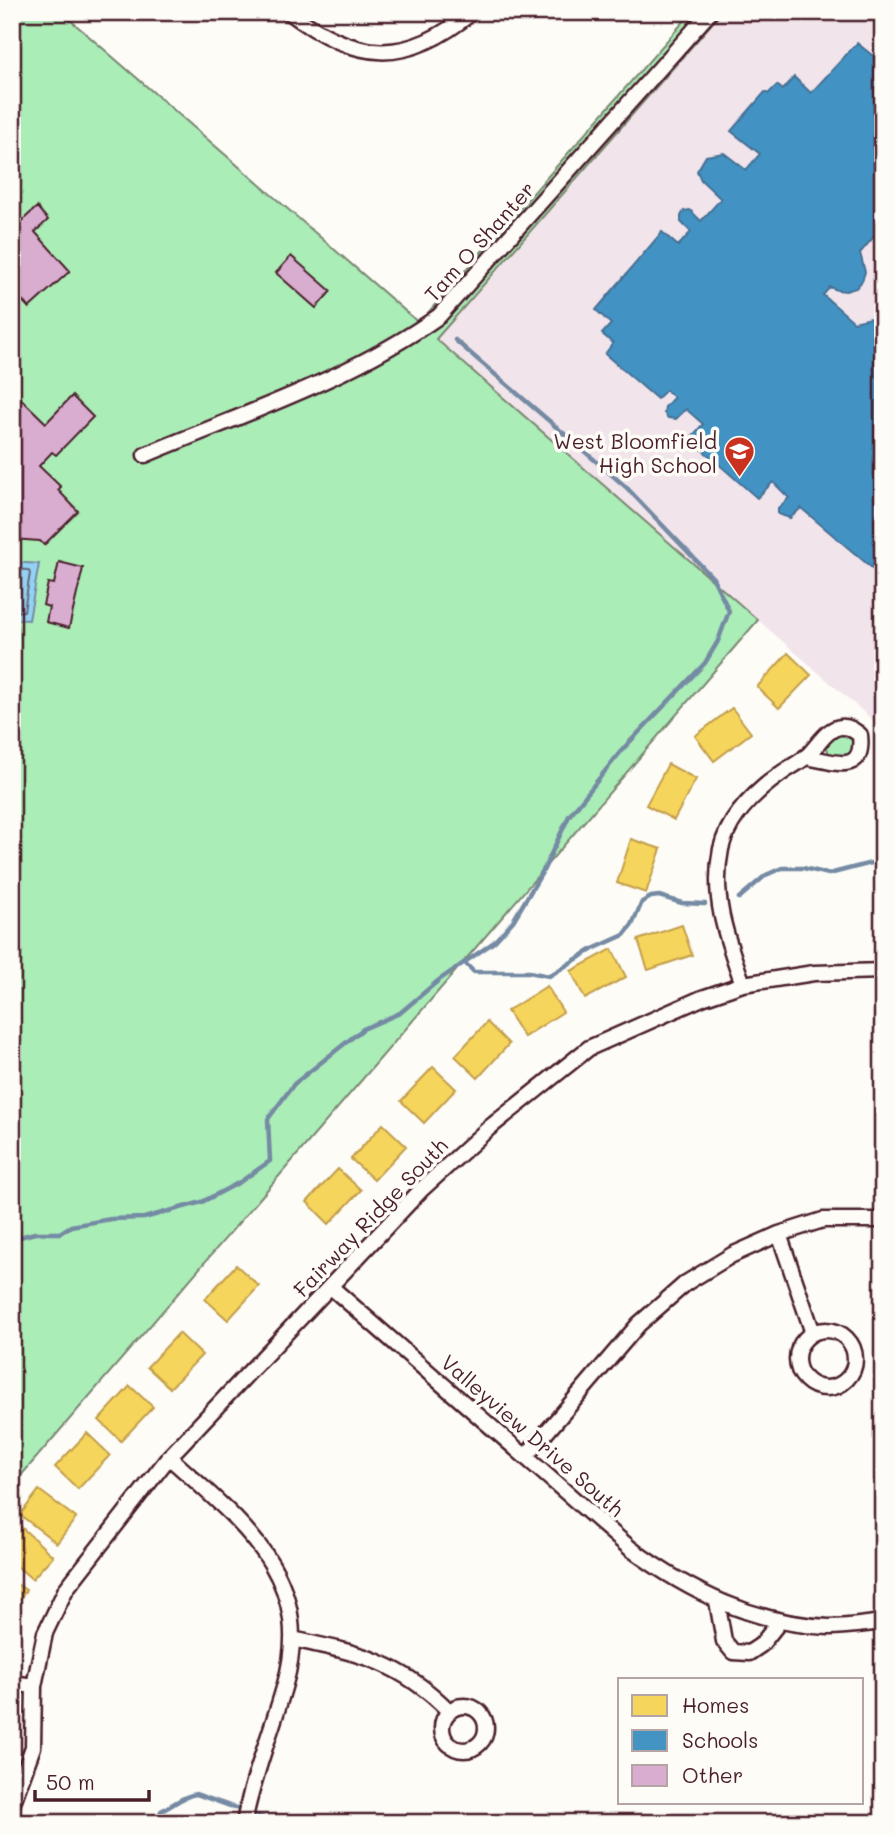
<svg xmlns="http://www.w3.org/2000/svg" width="895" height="1835" font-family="Mali,sans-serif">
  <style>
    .built { fill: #f2e4eb }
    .green { fill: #aaedb7; stroke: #7a8671; stroke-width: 2 }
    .water { fill: #92d2f3; stroke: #758aa3; stroke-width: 2 }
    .homes { fill: #f6d55c; stroke: #c29e4d; stroke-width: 2 }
    .schools { fill: #4393c3; stroke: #457095; stroke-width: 2 }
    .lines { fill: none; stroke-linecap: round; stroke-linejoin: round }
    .shore { stroke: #67677b; stroke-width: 2 }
    .stream { stroke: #758aa3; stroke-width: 4.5 }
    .building { fill: #d9add0; stroke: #4a1f2b; stroke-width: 2 }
    .street-casing { stroke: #4a1f2b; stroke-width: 19 }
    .street { stroke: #fdfcf7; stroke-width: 14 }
    .labels { text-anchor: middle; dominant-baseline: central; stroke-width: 7; stroke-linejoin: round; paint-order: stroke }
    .street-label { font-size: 21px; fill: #4a1f2b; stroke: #fdfcf7 }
    .poi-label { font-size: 21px; fill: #4a1f2b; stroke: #fdfcf7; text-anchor: end }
  </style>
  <rect width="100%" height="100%" fill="#fdfcf7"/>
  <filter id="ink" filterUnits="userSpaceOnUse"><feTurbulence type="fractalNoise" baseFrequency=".0143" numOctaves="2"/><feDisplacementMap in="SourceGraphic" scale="14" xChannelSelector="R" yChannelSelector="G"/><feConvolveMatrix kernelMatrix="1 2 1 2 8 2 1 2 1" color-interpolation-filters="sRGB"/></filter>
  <g filter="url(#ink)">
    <!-- built -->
    <path class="built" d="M722,12H883V729L436,339Z"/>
    <!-- green -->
    <path class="green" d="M12,12H61L419,323L692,12H722L436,339L758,620L12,1486Z
      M827 746a13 13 0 1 1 26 0a13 13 0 1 1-26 0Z"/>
    <!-- water -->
    <path class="water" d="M12,562L39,564L29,620L12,619Z"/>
    <!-- homes -->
    <path class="homes" d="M788,653L811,675L779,708L757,687Z
      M732,708L751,733L714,761L695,736Z
      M668,764L696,779L674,820L646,805Z
      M631,839L661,849L646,893L617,883Z
      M682,925L692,955L648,970L638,940Z
      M612,949L626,977L585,999L571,971Z
      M547,986L563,1012L524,1037L507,1011Z
      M487,1022L509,1044L478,1078L455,1056Z
      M433,1067L456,1089L424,1123L401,1101Z
      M383,1124L406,1146L374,1180L351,1159Z
      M338,1169L361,1190L329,1224L307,1202Z
      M236,1265L259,1286L228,1320L205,1299Z
      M179,1333L202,1355L170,1388L147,1367Z
      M130,1386L153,1407L121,1441L99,1420Z
      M87,1433L110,1455L78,1489L55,1467Z
      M39,1490L76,1518L57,1543L20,1515Z
      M19,1525L53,1556L32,1579L12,1562V1532Z
      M12,1581L26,1590L12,1611Z"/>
    <!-- schools -->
    <path class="schools" d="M857,43L883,64V206L881,209L883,210V226L860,253L865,272L862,281L856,288L846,291L837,290L830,287L823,295L854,322L871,318H883V567L878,573L801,508L790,518L778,514V508L789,498L773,482L757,498L690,439L703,424L686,409L676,419L668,418L664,413L665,407L674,397L666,390L657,399L605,354L613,343L602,334L611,324L596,310L662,232L678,246L691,232L681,222V216L684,211L690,210L701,221L721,199L701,180L697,171L706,156L724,153L746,170L760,154L731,131L765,92L768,94L777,85L783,90L794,77L811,93Z"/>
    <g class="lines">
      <!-- shore -->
      <path class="shore" d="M12,569L28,570L30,573L24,611L12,612"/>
      <!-- stream -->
      <path class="stream" d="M739,898L766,875L782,868H803L829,874L883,860
        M465,963L474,972H529L549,976L593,949L624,935L632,925L642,902L651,897L659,896L682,903L705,904
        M12,1239L35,1233H60L71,1226L111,1219L144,1218L202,1202L240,1182L270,1161L268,1119L294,1084L363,1029L400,1013L439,980L494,942L513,921L544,869L569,816L622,750L705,663L718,641L729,611L713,578L626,487L455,340
        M158,1823L161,1811C174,1805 182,1796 196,1794L278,1823"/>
    </g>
    <!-- building -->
    <path class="building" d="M37,207L48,220L35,232L70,271L29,308L12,289V230Z
      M291,256L331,291L316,308L276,273Z
      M12,390L46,423L72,396L93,417L56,455L52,452L39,466L61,487L58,490L78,511L44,545L40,541L12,539Z
      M59,562L83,568L69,628L46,622L49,607L43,605L48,583L54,584Z"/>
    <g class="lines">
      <defs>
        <path id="street" d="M289,12C356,62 406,67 472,12
          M145,455C245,413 350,379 439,316L710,12
          M743,984C727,939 711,898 721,849C728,819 754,793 779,775C787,769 797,764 806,757C817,748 826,728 841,727C849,726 855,731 860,735C865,779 828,759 805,757
          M779,1234L813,1333
          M331,1287L631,1549C690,1592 755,1624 829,1627C847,1627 865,1624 883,1622
          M797 1359a29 29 0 1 1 58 0a29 29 0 1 1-58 0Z
          M526,1456L639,1324L686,1283L732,1255L779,1234L823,1220H883
          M169,1457C240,1522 316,1576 285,1684C272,1731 253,1775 244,1823
          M717,1601L724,1641L733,1652L749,1653L761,1645L780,1621
          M292,1639C358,1653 400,1661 449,1711
          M12,1683L34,1686L33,1747L12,1805
          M34,1686L45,1633L66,1589L169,1457L422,1189L489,1128L589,1048L702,998L743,984L814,973L883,971
          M442 1728a22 22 0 1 1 44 0a22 22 0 1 1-44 0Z"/>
      </defs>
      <!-- street casing -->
      <use href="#street" class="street-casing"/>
      <!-- street -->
      <use href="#street" class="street"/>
    </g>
  </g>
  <!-- icons -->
  <defs>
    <symbol id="school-pin" viewBox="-11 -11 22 30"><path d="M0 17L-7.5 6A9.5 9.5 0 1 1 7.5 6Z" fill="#c8321e" stroke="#fdfcf7"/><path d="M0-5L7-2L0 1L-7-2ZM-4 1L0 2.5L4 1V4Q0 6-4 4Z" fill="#fff"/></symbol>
  </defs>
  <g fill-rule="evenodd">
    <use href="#school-pin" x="722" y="434" width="35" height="47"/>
  </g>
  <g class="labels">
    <!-- street labels -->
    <g class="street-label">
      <text transform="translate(479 241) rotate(-48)">Tam O Shanter</text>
      <text transform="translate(370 1217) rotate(-46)">Fairway Ridge South</text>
      <text transform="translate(533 1435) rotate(41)">Valleyview Drive South</text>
    </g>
    <!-- poi labels -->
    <g class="poi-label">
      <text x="717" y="440">West Bloomfield<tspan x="717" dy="24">High School</tspan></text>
    </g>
  </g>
  <!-- margin -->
  <rect width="895" height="1835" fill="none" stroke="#fdfcf7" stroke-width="42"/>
  <rect x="21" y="21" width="853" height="1793" fill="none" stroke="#4a1f2b" stroke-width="2.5" filter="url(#ink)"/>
  <!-- legend -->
  <rect x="618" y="1678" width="245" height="126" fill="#fdfcf7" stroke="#b5a4a5" stroke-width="2"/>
  <rect x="632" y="1695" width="35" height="21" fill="#f6d55c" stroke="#b5a4a5" stroke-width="2"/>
  <text x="682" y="1713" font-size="21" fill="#4a1f2b">Homes</text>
  <rect x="632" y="1730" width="35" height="21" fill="#4393c3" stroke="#b5a4a5" stroke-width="2"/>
  <text x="682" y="1748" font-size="21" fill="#4a1f2b">Schools</text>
  <rect x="632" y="1765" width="35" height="21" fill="#d9add0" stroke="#b5a4a5" stroke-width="2"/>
  <text x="682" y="1783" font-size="21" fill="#4a1f2b">Other</text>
  <!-- scale -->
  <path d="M35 1790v10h114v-10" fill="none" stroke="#4a1f2b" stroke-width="3.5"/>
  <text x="46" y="1790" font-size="21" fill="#4a1f2b" stroke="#fdfcf7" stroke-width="5" paint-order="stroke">50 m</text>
</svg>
